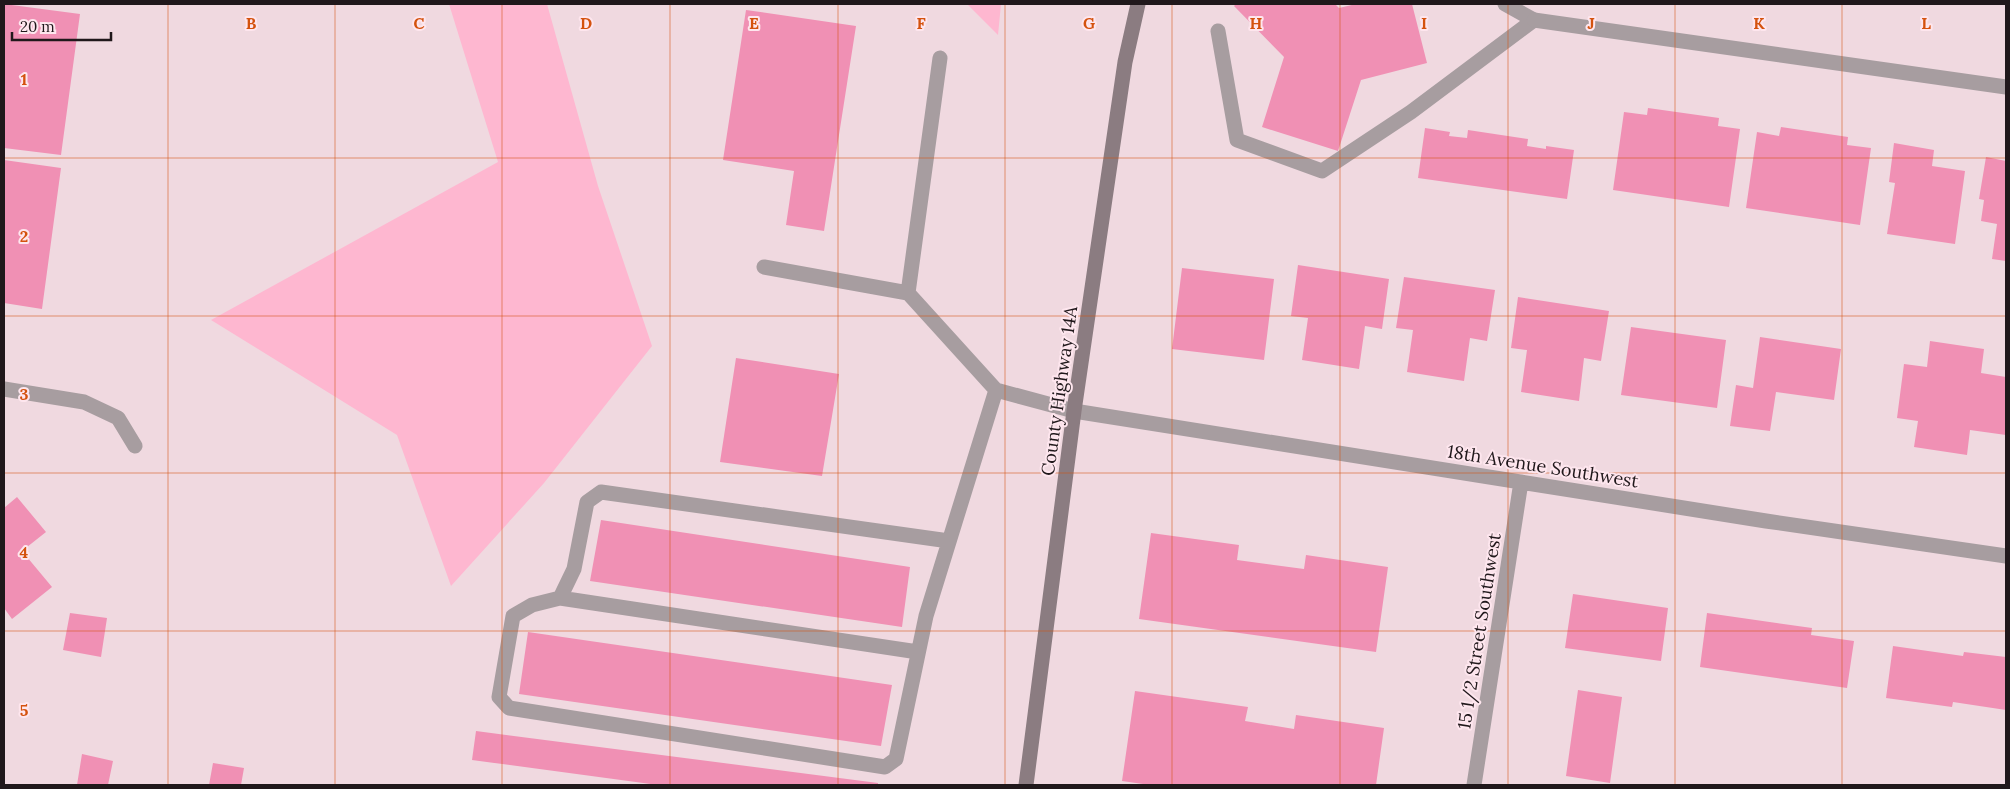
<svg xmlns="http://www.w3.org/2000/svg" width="2010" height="789" font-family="Lora,serif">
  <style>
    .green { fill: #feb7d0 }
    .building { fill: #f090b4 }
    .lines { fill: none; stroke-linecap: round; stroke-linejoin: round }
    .service { stroke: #a79da0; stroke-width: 15 }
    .minor { stroke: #a79da0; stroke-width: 15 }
    .secondary { stroke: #8b7c81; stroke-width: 15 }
    .grid { fill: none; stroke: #d4520e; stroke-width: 1; stroke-opacity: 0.55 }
    .labels { text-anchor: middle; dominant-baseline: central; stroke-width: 4; stroke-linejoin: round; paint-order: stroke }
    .street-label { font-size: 18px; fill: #20181b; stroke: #fee6ee }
    .grid-label { font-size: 16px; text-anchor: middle; font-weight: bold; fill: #d4520e; stroke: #fee6ee; stroke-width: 4; stroke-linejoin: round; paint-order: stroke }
  </style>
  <rect width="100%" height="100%" fill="#f0d9e0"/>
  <!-- green -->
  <path class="green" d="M449,4H547L598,186L652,346L544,483L451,586L397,435L211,320L498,162Z
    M967,4H1001L998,35Z"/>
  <!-- building -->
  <path class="building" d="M4,4L80,14L61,155L4,148Z
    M1236,4H1335L1339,8L1356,4H1412L1427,63L1361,80L1338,151L1262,127L1284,57L1234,6Z
    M746,10L856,26L824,231L786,225L794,171L723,160Z
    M1648,108L1719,118L1718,126L1740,129L1729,207L1613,190L1624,112L1647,115Z
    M1781,127L1848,137L1847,145L1871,148L1860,225L1746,208L1757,132L1779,136Z
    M1425,128L1450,132L1449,136L1467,138L1468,130L1528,139L1527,146L1546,149V146L1574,150L1567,199L1418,178Z
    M1894,143L1934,150L1932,166L1965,171L1955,244L1887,234L1895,183L1889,182Z
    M1986,157L2006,161V261L1992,259L1997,224L1981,221L1984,200L1979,199Z
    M4,160L61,168L42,309L4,303Z
    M1298,265L1389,279L1382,329L1365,326L1359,369L1302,360L1308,318L1291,316Z
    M1182,268L1274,279L1264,360L1172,349Z
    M1404,277L1495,290L1487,341L1470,338L1464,381L1407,372L1413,330L1396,328Z
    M1518,297L1609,311L1601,361L1584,358L1579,401L1521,392L1527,350L1511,348Z
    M1631,327L1726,340L1717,408L1621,395Z
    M1760,337L1841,349L1834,400L1776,392L1770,431L1730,426L1736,385L1753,388Z
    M1930,341L1984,349L1981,373L2006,377V435L1970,430L1967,455L1914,447L1918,421L1897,418L1904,364L1927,367Z
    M736,358L839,374L822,476L720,462Z
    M17,497L46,532L22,551L52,587L12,619L4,608V508Z
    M601,520L910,567L902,627L590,581Z
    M1151,533L1239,545L1237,560L1304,569L1306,555L1388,567L1376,652L1139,619Z
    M1573,594L1668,608L1661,661L1565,648Z
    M70,613L107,618L101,657L63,650Z
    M1707,613L1812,628L1811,635L1854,641L1847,688L1700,667Z
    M528,632L892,685L881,746L519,694Z
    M1893,646L1963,656L1964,652L2006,657V710L1953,702L1952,707L1886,698Z
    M1578,690L1622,697L1610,783L1566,776Z
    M1135,691L1248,707L1245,721L1294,729L1296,715L1384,728L1376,785H1150L1122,781Z
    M476,731L878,783V785H658L472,760Z
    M82,754L113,761L108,785H77Z
    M213,763L244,768L241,785H209Z"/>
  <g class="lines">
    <!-- service -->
    <path class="service" d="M1218,31L1237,140L1322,171L1411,112L1534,20L1505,4
      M940,58L908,293L996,390L1074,411
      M764,267L908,293
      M949,541L601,492L587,502L574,569L560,598L532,605L513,616L499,697L509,708L885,767L896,759L926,616L996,390
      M560,598L918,652"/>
    <!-- minor -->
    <path class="minor" d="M1534,20L2006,87
      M4,389L84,402L118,418L135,446
      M1074,411L1766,521L2006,556
      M1474,785L1521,482"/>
    <!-- secondary -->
    <path class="secondary" d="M1026,785L1074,411L1125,62L1138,4"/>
  </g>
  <!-- grid -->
  <path class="grid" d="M168,4V785M335,4V785M502,4V785M670,4V785M838,4V785M1005,4V785M1172,4V785M1340,4V785M1508,4V785M1675,4V785M1842,4V785M4,158H2006M4,316H2006M4,473H2006M4,631H2006"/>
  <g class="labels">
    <!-- street labels -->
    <g class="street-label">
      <text transform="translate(1059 391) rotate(-82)">County Highway 14A</text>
      <text transform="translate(1543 466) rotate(9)">18th Avenue Southwest</text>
      <text transform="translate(1479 631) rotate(-81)">15 1/2 Street Southwest</text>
    </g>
  </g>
  <g class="grid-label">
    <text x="251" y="29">B</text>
    <text x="419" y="29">C</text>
    <text x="586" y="29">D</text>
    <text x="754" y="29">E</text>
    <text x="921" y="29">F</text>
    <text x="1089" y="29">G</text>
    <text x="1256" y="29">H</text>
    <text x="1424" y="29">I</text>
    <text x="1591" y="29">J</text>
    <text x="1759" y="29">K</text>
    <text x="1926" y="29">L</text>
    <text x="24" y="85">1</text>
    <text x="24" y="242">2</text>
    <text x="24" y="400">3</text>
    <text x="24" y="558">4</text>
    <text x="24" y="716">5</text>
  </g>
  <!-- border -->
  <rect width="2010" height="789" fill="none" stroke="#20181b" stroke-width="10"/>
  <!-- scale -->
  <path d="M12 32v8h99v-8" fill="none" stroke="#20181b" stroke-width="2.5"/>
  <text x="20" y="32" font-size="15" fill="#20181b" stroke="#fee6ee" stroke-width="4" paint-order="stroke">20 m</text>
</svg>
